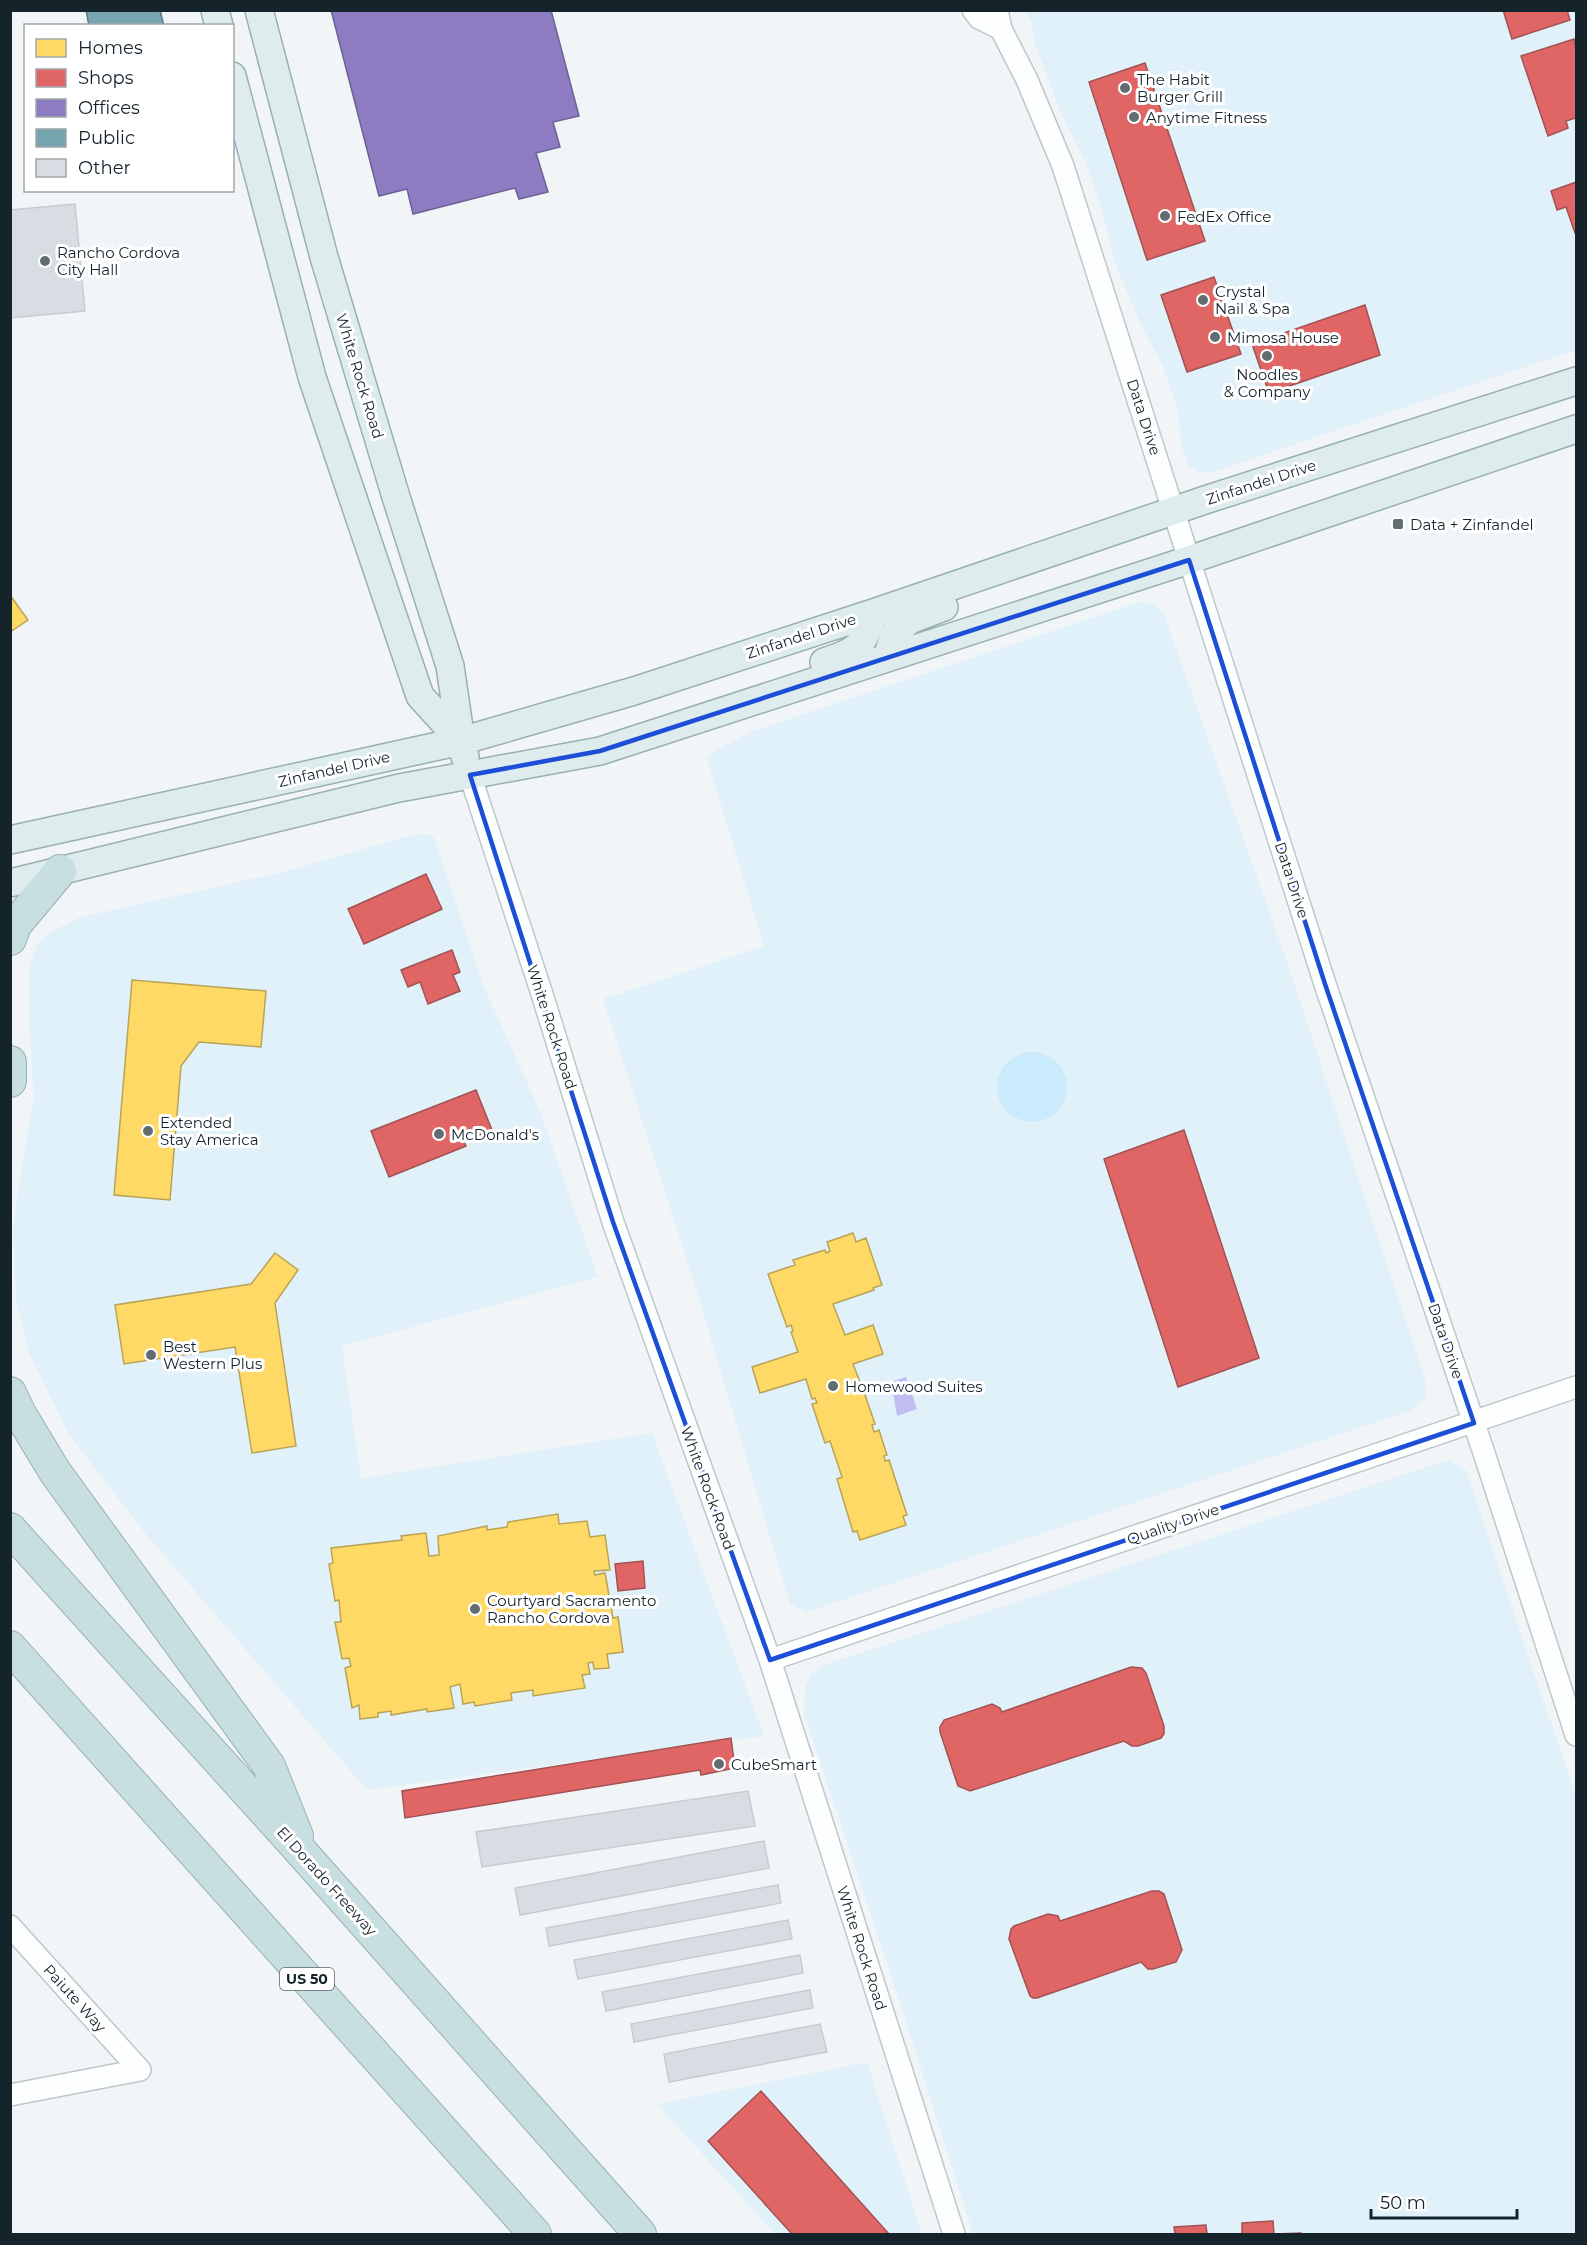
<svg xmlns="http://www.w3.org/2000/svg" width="1587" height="2245" font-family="Montserrat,sans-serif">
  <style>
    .built { fill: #e1f1fa }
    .green { fill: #caebfb }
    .water { fill: #bfbdf1 }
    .homes { fill: #ffd966; stroke: #b9a354; stroke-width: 1.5 }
    .shops { fill: #e06666; stroke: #a35254; stroke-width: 1.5 }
    .offices { fill: #8e7cc3; stroke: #6a6295; stroke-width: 1.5 }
    .public { fill: #76a5af; stroke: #597e87; stroke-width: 1.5 }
    .building { fill: #d8dde3; stroke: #c7ccd2; stroke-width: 1.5 }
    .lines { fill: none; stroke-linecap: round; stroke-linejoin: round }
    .minor-casing { stroke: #bec7cb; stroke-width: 24 }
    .major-casing { stroke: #97b0b2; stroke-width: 30 }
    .highway-casing { stroke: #97b0b2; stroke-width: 34 }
    .minor { stroke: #fdfefe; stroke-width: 21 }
    .major { stroke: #deeced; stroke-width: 27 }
    .highway { stroke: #c8dfe1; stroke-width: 32 }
    .marked { fill: none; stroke: #1d4ed8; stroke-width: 4.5; stroke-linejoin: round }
    .poi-dot { fill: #626d72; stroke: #fff; stroke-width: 2 }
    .labels { text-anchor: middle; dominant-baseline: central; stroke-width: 6; stroke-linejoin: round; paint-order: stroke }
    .shield { fill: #fff; stroke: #5b666b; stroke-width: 1.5 }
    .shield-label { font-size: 14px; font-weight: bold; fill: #15242b }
    .poi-label { font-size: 15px; fill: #15242b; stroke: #fff; text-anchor: start }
    .street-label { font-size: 15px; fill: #15242b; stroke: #fff }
  </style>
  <rect width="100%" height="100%" fill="#f2f5f7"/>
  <!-- built -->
  <path class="built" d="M1025,11H1576V350L1213,472H1200L1189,467L1182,448L1177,408L1163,367L1140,323L1115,263L1103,214L1086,163L1060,111L1034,41L1032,23Z
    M1139,602L1156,604L1164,614L1284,953L1425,1378L1426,1398L1410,1411L807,1612L790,1604L696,1289L603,999L764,946L706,756L750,732Z
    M419,833L430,835L435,839L483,984L541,1114L598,1277L342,1346L361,1478L652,1433L764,1736L367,1790L143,1531L68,1433L28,1351L16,1300L13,1227L23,1158L34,1098L29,1021V967L36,946L48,933L81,917L279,873Z
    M1448,1460L1467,1471L1531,1665L1576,1794V2234H973L902,2009L804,1714L805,1688L811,1673L821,1666Z
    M867,2062L922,2234H775L657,2104Z"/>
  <!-- green -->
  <path class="green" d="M997 1087a35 35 0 1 1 70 0a35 35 0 1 1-70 0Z"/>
  <!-- water -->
  <path class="water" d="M906,1377L917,1409L897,1416L891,1382Z"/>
  <!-- homes -->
  <path class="homes" d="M10,595L28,620L10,632Z
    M132,980L266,991L261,1047L199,1042L181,1066L170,1200L114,1195Z
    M853,1233L856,1242L866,1238L882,1285L873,1288L874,1290L833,1304L845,1335L873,1325L883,1354L853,1364L860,1382L857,1383L859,1390L863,1389L875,1424L872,1425L874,1432L879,1430L887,1455L884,1456L885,1461L889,1460L907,1515L903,1516L906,1525L860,1540L857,1531L853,1532L837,1479L842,1477L830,1441L825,1443L812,1404L817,1403L815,1398L812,1399L806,1379L760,1393L752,1367L798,1352L791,1332L793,1331L791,1325L787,1327L768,1274L795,1265L793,1260L825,1250L826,1253L830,1251L827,1242Z
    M275,1253L298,1270L275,1303L296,1446L252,1453L235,1347L124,1364L115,1305L251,1284Z
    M558,1514L559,1524L587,1521L590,1537L605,1535L610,1570L594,1571L595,1575L605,1573L613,1618L618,1617L623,1652L607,1654L609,1668L594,1669L593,1662L588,1663L590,1674L582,1675L585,1688L533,1696V1690L511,1693L512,1700L475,1706L474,1702L463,1704L460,1684L450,1687L454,1708L427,1712V1709L391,1715V1711L378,1713V1717L360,1719L359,1705L352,1708L345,1668L351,1666L349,1658L342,1659L335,1622H341L339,1600L335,1601L329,1564L333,1563L331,1548L402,1540L401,1536L426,1533L429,1556L439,1555L438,1536L487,1526V1530L507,1527L508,1522Z"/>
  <!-- shops -->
  <path class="shops" d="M1503,10H1567L1570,20L1512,39Z
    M1574,39L1576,49V118L1566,121L1568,128L1548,136L1521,56Z
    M1145,63L1205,241L1147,260L1089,82Z
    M1576,182V233H1575L1566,207L1557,210L1551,191Z
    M1214,277L1241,354L1187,372L1161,295Z
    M1365,305L1380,355L1269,393L1252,344Z
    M426,874L442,909L364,944L348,909Z
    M452,950L460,972L453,975L460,991L428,1004L420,982L408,987L401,970Z
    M476,1090L492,1130L464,1141L466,1146L389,1177L371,1131Z
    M1184,1130L1259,1358L1178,1387L1104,1159Z
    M643,1561L645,1588L618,1591L615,1564Z
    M1131,1667L1142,1668L1146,1673L1164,1726V1734L1161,1738L1138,1746H1132L1124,1741L970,1791L958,1786L940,1732V1727L944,1720L992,1704L1000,1708L1002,1712Z
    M731,1738L735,1768L701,1775L700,1770L405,1818L402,1791Z
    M1152,1891H1159L1164,1894L1182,1950L1176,1962L1153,1969H1148L1141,1962L1037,1998H1033L1030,1996L1009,1939L1011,1929L1014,1926L1048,1914L1058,1916L1060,1921Z
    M761,2091L889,2234H792L708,2141Z
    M1273,2221L1274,2234L1301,2233V2234H1232H1242V2223Z
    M1206,2225L1207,2234H1175L1174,2227Z"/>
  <!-- offices -->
  <path class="offices" d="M331,10H551L579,116L553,122L560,147L536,153L548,192L519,199L515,188L413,214L407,189L379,196Z"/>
  <!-- public -->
  <path class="public" d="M86,10H160L164,26H89Z"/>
  <!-- building -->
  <path class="building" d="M75,204L85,311L10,318V210Z
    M748,1791L755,1826L482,1867L476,1832Z
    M764,1841L769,1868L520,1915L515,1888Z
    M778,1885L781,1903L549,1946L546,1928Z
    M788,1920L792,1939L578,1979L574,1960Z
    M800,1955L803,1973L606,2011L602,1992Z
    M810,1990L813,2008L634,2042L631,2024Z
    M820,2024L827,2052L669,2082L664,2054Z"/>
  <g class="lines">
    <defs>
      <path id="minor" d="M973,10L979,18L1001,29
        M997,10L1001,29L1027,80L1063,166L1325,984L1483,1450L1576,1735
        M470,775L542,994L613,1222L770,1660L954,2234
        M770,1660L1576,1387
        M10,1926L140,2070
        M10,2095L140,2070"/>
      <path id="major" d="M215,10L219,26
        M259,10L324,257L396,497L450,666L461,741L465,757
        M232,76L312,377L420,696L461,741
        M887,657L895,632L910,620L944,607
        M824,662C858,651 863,647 873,613
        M10,840L461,741L634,691L873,613L1208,499L1576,381
        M10,883L399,788L600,751L1189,560L1576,429"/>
      <path id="highway" d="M10,939L15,925L60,871
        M10,1062V1081
        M10,1393L20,1414L55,1472L269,1766L297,1836
        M10,1529L305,1856L640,2234
        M10,1647L535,2234"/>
    </defs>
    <!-- minor casing -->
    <use href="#minor" class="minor-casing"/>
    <!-- major casing -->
    <use href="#major" class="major-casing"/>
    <!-- highway casing -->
    <use href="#highway" class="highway-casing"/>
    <!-- minor -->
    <use href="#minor" class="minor"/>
    <!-- major -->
    <use href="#major" class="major"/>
    <!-- highway -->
    <use href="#highway" class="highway"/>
  </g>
  <!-- marked area -->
  <path class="marked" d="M1189,560L1325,984L1474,1423L770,1660L613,1222L470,775L600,751Z"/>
  <!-- markers -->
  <g class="poi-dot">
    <circle cx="1125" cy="88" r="6"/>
    <circle cx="1134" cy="117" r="6"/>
    <circle cx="1165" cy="216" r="6"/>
    <circle cx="45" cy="261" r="6"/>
    <circle cx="1203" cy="300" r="6"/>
    <circle cx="1215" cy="337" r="6"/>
    <circle cx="1267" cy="356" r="6"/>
    <rect x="1392" y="518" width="12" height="12" rx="3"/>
    <circle cx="148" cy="1131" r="6"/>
    <circle cx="439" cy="1134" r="6"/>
    <circle cx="151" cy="1355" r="6"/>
    <circle cx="833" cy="1386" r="6"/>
    <circle cx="475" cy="1609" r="6"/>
    <circle cx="719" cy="1764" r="6"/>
  </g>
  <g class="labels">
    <!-- shield labels -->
    <rect class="shield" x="280" y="1968" width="54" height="22" rx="4.5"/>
    <g class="shield-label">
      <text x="307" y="1979">US 50</text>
    </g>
    <!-- poi labels -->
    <g class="poi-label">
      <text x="1137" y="79">The Habit<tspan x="1137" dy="17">Burger Grill</tspan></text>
      <text x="1146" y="117">Anytime Fitness</text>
      <text x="1177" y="216">FedEx Office</text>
      <text x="57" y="252">Rancho Cordova<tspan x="57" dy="17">City Hall</tspan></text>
      <text x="1215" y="291">Crystal<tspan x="1215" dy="17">Nail &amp; Spa</tspan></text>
      <text x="1227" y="337">Mimosa House</text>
      <text x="1267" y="374" text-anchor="middle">Noodles<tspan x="1267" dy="17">&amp; Company</tspan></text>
      <text x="1410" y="524">Data + Zinfandel</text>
      <text x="160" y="1122">Extended<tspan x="160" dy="17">Stay America</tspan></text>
      <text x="451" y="1134">McDonald's</text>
      <text x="163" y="1346">Best<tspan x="163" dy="17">Western Plus</tspan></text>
      <text x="845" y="1386">Homewood Suites</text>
      <text x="487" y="1600">Courtyard Sacramento<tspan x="487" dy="17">Rancho Cordova</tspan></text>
      <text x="731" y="1764">CubeSmart</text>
    </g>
    <!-- street labels -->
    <g class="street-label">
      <text transform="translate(360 376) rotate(73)">White Rock Road</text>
      <text transform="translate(1144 417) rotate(72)">Data Drive</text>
      <text transform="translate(1261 482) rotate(-18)">Zinfandel Drive</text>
      <text transform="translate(801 636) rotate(-18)">Zinfandel Drive</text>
      <text transform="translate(334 769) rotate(-13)">Zinfandel Drive</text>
      <text transform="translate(1292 880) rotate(72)">Data Drive</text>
      <text transform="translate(552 1027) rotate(72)">White Rock Road</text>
      <text transform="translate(1446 1341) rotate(71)">Data Drive</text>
      <text transform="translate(708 1488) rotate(70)">White Rock Road</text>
      <text transform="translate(1173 1524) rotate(-19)">Quality Drive</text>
      <text transform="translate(327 1881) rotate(48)">El Dorado Freeway</text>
      <text transform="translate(862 1948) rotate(72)">White Rock Road</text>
      <text transform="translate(75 1998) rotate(48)">Paiute Way</text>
    </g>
  </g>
  <!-- border -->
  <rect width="1587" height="2245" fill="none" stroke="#15242b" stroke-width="24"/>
  <!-- legend -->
  <rect x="24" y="24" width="210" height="168" fill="#ffffff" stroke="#a1a7aa" stroke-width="1.5"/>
  <rect x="36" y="39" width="30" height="18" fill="#ffd966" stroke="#a1a7aa" stroke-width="1.5"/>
  <text x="78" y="54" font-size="18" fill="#15242b">Homes</text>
  <rect x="36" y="69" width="30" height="18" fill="#e06666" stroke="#a1a7aa" stroke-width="1.5"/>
  <text x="78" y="84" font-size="18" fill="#15242b">Shops</text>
  <rect x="36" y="99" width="30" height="18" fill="#8e7cc3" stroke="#a1a7aa" stroke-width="1.5"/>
  <text x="78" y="114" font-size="18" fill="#15242b">Offices</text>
  <rect x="36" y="129" width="30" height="18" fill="#76a5af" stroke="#a1a7aa" stroke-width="1.5"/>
  <text x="78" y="144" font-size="18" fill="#15242b">Public</text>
  <rect x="36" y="159" width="30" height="18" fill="#d8dde3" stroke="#a1a7aa" stroke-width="1.5"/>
  <text x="78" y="174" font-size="18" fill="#15242b">Other</text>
  <!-- scale -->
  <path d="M1371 2209v9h146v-9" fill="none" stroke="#15242b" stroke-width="3"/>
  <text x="1380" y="2209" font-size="18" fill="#15242b" stroke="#ffffff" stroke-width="4.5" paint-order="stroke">50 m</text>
</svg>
